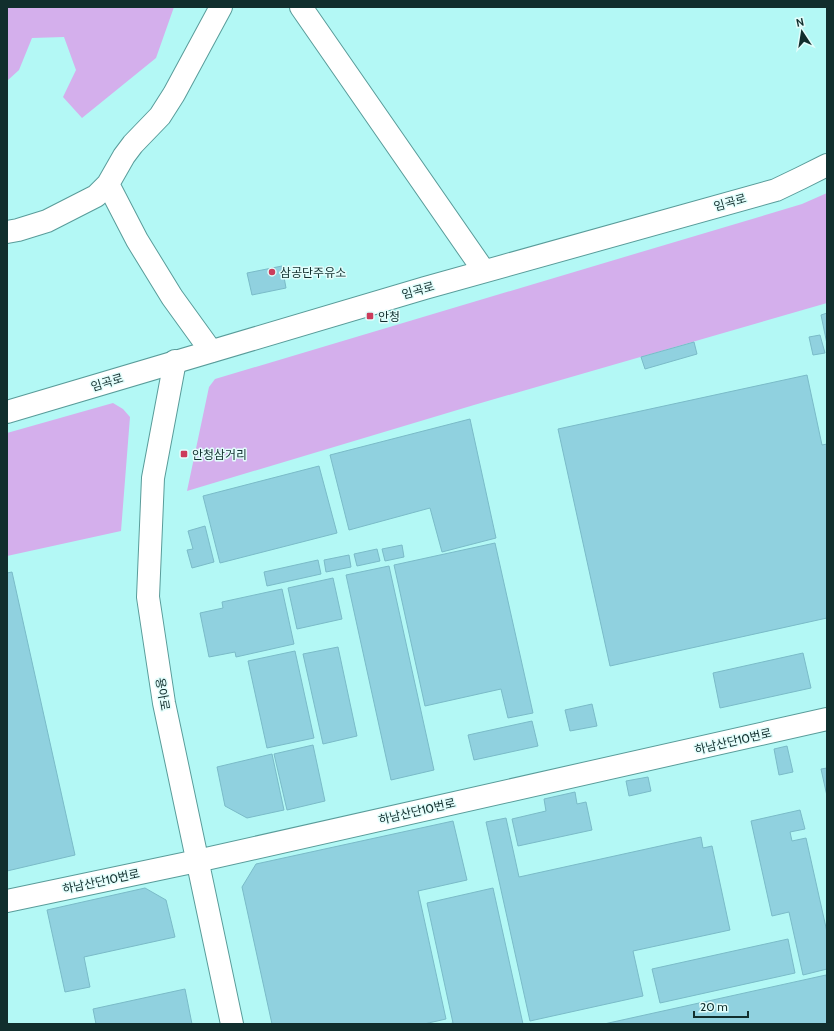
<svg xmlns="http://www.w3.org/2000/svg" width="834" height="1031" font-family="Cabin,'Noto Sans KR',sans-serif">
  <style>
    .green { fill: #d4afec }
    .building { fill: #90d1df; stroke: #7abbc8 }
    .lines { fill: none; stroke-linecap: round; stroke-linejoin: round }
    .minor-casing { stroke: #599c9a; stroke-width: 24 }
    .major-casing { stroke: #599c9a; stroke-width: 24 }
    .minor { stroke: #fff; stroke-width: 22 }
    .major { stroke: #fff; stroke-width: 22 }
    .poi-dot { fill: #cc3c5b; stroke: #e2fdfb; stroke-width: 1.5 }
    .labels { text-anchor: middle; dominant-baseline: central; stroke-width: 3; stroke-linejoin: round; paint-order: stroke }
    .street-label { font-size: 12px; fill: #112e2d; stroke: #e2fdfb }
    .poi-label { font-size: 12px; fill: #112e2d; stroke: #e2fdfb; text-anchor: start }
  </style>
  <rect width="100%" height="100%" fill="#b3f8f5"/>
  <!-- green -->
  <path class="green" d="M7,7H174L156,58L82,118L63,97L76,70L64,37L32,38L19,70L7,81Z
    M827,193V303L474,405L187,491L209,387L215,379L772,213L802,204Z
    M113,403L123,409L130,417L121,531L7,556V433Z"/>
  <!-- building -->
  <path class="building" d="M282,266L286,288L252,295L247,273Z
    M827,313V344L821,315Z
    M820,335L825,353L813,355L809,337Z
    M694,342L697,354L645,369L641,357Z
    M807,375L822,445L827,444V618L610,666L558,429Z
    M470,419L496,538L442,552L430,508L349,530L330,455Z
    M319,466L337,533L220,563L203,496Z
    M205,526L214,562L192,568L187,550L193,549L188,531Z
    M495,543L533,713L508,718L501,689L425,706L394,565Z
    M402,545L404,557L385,561L382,549Z
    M377,549L380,561L357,566L354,554Z
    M349,555L351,567L326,572L324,560Z
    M318,560L321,574L267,586L264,572Z
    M389,566L434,770L391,780L346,575Z
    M12,572L75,855L7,871V573Z
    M333,578L342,619L297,629L288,588Z
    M282,589L294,644L236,657L235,652L209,657L200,613L223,608L222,602Z
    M338,647L357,736L323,744L303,654Z
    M295,651L314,738L267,748L248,661Z
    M803,653L811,688L720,708L713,673Z
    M592,704L597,726L570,731L565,710Z
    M532,721L538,746L474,760L468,735Z
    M313,745L325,801L287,810L274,754Z
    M787,746L793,772L779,775L774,749Z
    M272,754L284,810L247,818L225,806L217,767Z
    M827,768V796L821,769Z
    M648,777L651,791L629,796L626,781Z
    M575,792L577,804L586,802L592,830L518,846L512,819L546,811L544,799Z
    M800,810L805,829L790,832L792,841L806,838L827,932V969L803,975L789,912L772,916L751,821Z
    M506,818L519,877L701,837L703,848L712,846L730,930L633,951L643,996L530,1021L486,822Z
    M453,821L467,880L418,891L446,1019L424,1024H272L242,887L256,864Z
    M145,888L166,900L175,937L84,957L90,987L65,992L47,910Z
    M493,888L523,1024H448L453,1023L427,903Z
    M788,939L795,973L660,1003L652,969Z
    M826,975L827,981V1024H604Z
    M185,989L192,1024H96L93,1009Z"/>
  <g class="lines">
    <defs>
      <path id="minor" d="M301,7L484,271
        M108,184L137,240L172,297L211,351
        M7,232L18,230L47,221L96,196L108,184L124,156L133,144L160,116L174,94L221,7
        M175,361L153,478L148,597L164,703L232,1024
        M7,901L197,861L827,719"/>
      <path id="major" d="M7,412L425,288L776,190L801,178L827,165"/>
    </defs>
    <!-- minor casing -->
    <use href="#minor" class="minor-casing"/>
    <!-- major casing -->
    <use href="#major" class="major-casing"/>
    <!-- minor -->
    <use href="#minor" class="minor"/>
    <!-- major -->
    <use href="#major" class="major"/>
  </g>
  <!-- markers -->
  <g class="poi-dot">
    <circle cx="272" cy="272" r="4"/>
    <rect x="366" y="312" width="8" height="8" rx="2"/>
    <rect x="180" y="450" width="8" height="8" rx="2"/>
  </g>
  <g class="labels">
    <!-- street labels -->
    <g class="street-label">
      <text transform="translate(730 202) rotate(-16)">임곡로</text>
      <text transform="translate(418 290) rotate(-16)">임곡로</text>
      <text transform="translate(107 382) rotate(-17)">임곡로</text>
      <text transform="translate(163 694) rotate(80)">용아로</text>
      <text transform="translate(733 741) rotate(-13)">하남산단10번로</text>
      <text transform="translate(417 811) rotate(-13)">하남산단10번로</text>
      <text transform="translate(101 881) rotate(-12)">하남산단10번로</text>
    </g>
    <!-- poi labels -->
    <g class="poi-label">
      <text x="280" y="272">삼공단주유소</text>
      <text x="378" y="316">안청</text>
      <text x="192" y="454">안청삼거리</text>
    </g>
  </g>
  <!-- border -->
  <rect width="834" height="1031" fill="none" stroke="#112e2d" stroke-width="16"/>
  <!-- north arrow -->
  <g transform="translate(802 32) rotate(348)" stroke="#e2fdfb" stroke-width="3" paint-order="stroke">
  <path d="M0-3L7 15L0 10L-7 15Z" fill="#112e2d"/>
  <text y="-6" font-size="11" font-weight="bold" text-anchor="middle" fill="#112e2d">N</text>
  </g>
  <!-- scale -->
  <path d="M694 1011v6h54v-6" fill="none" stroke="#112e2d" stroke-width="2"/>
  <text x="700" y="1011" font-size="12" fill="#112e2d" stroke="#e2fdfb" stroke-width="3" paint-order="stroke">20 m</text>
</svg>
